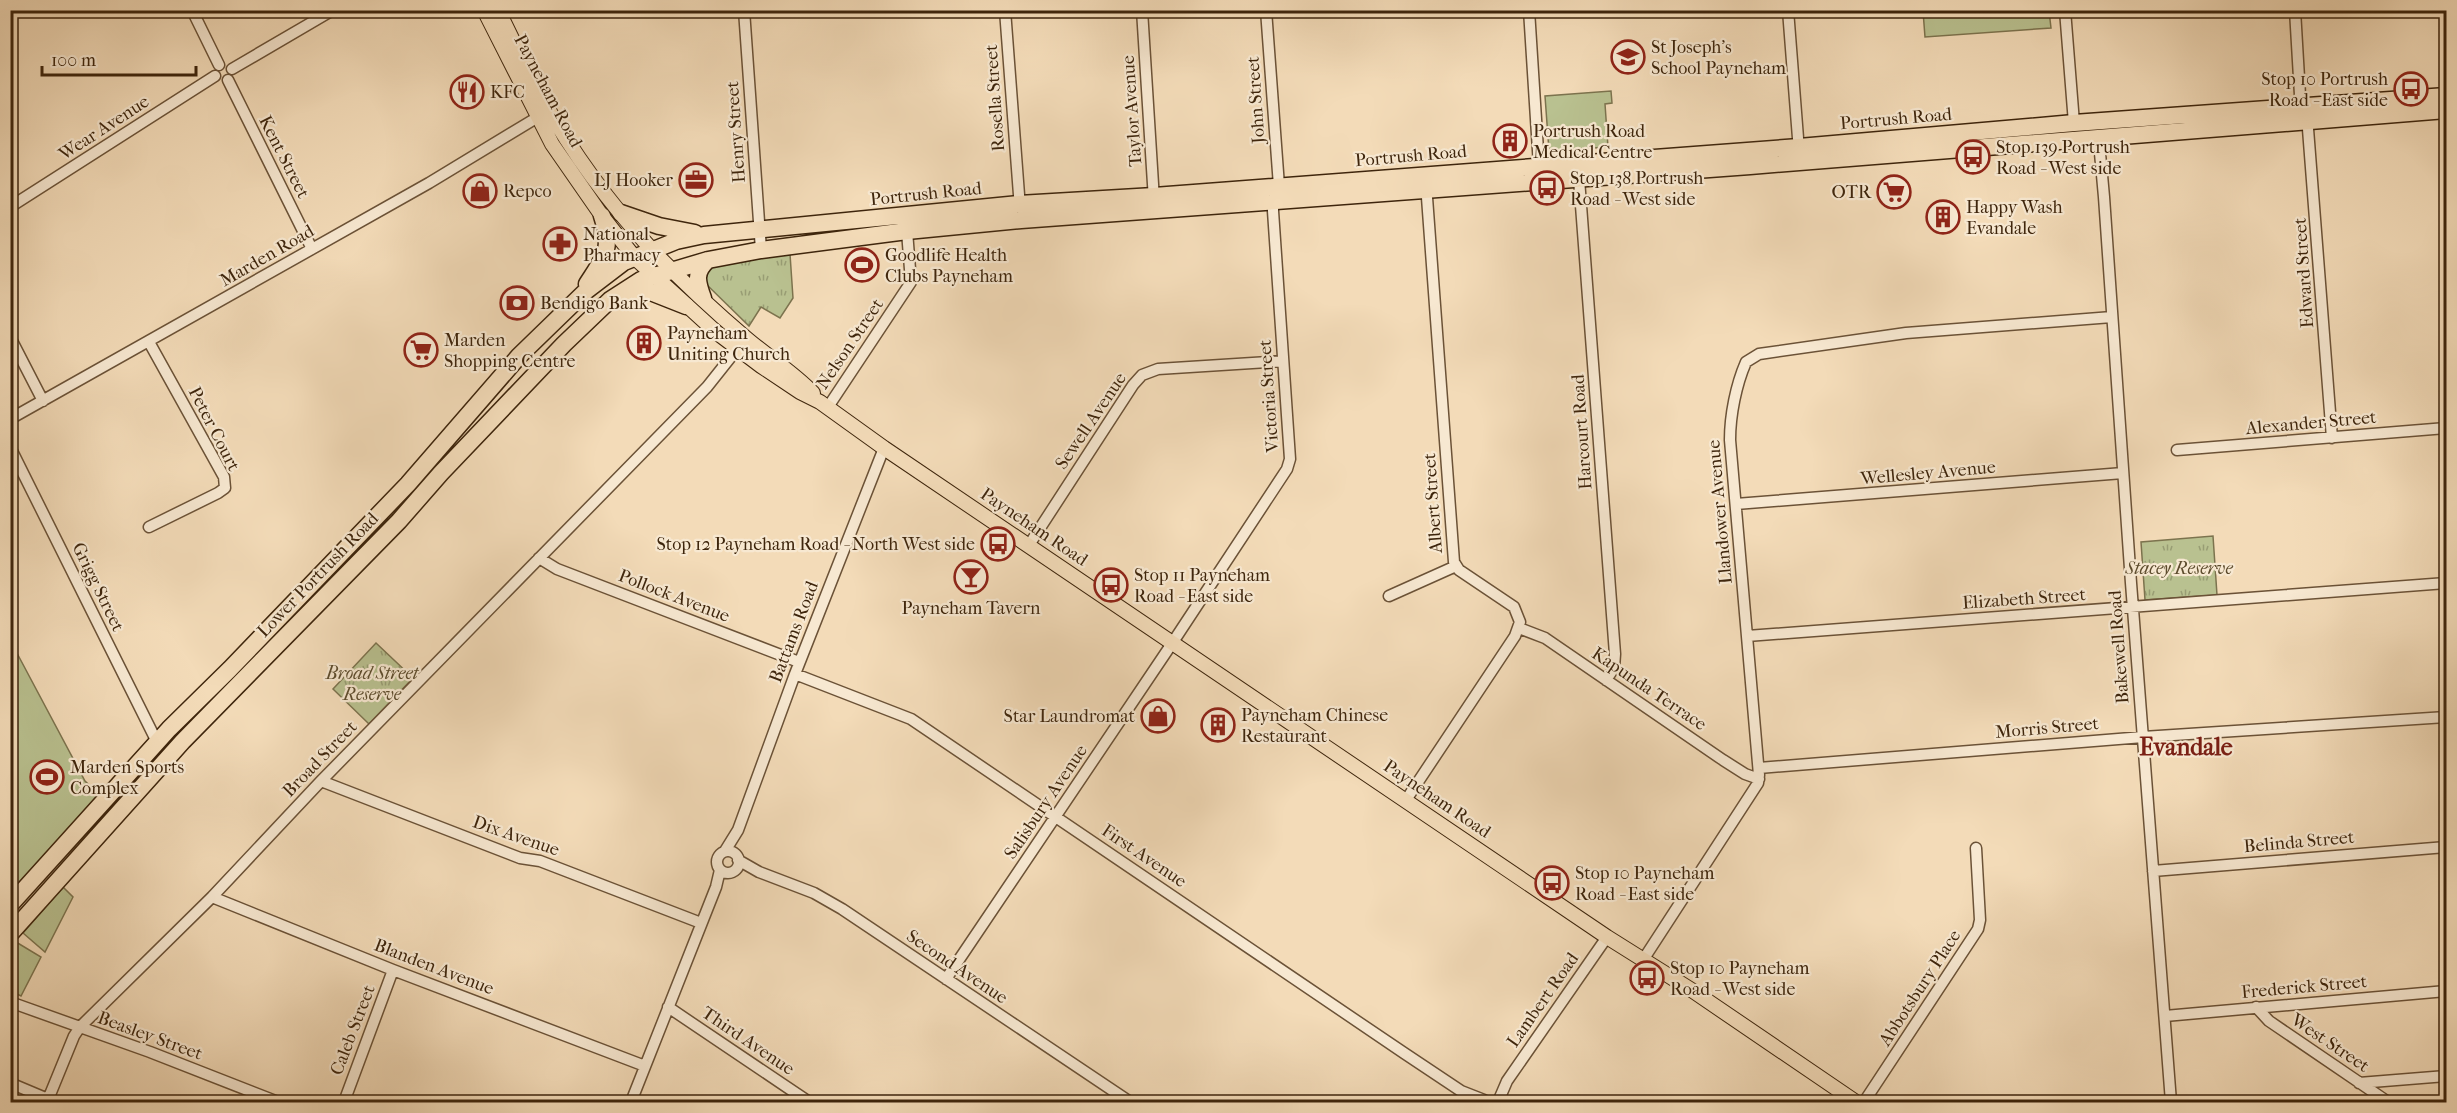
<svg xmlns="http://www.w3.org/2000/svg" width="2457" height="1113" font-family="'IM FELL French Canon',serif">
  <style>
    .grass { fill: #b9c190; stroke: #7c734e; stroke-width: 1.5 }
    .park { fill: url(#park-tufts); stroke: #7c734e; stroke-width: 1.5 }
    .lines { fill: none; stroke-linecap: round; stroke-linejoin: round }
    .minor-casing { stroke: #6b5237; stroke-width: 13 }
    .major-casing { stroke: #3e250c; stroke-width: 16 }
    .highway-casing { stroke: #3e250c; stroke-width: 19 }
    .minor { stroke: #f7e8d1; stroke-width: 10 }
    .major { stroke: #f3dbb8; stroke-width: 14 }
    .highway { stroke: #f3dbb8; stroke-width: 16 }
    .labels { text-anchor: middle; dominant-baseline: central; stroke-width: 4.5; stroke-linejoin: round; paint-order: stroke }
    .poi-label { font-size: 18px; fill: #3e250c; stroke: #f7e8d1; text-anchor: start }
    .street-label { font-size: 18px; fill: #3e250c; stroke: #f7e8d1 }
    .park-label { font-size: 18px; font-style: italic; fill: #5d4c2d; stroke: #f7e8d1 }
    .district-label { font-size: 24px; font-weight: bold; fill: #7a1f14; stroke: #f7e8d1 }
  </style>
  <defs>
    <pattern id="park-tufts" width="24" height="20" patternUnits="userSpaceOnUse" patternTransform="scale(1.5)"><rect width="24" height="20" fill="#b9c190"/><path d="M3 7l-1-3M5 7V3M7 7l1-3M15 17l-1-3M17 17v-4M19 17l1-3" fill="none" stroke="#989d74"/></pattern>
  </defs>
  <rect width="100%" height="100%" fill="#f3dbb8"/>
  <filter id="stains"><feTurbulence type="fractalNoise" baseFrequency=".00333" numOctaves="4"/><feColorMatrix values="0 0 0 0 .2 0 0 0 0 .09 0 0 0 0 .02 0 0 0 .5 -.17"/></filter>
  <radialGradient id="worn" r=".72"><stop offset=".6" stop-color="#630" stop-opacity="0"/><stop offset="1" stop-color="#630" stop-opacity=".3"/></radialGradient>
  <!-- grass -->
  <path class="grass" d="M1923,11H2049L2051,28L1925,37Z
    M1611,91L1612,103L1605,104L1608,147L1549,151L1545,96Z
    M10,640L85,781L105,800L10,905Z
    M63,887L73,897L45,952L23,933Z
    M16,942L41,957L21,996L11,991V949Z"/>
  <!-- park -->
  <path class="park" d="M790,254L793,298L780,318L761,307L749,326L706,284L705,273L710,266Z
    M2213,536L2217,595L2145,600L2141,542Z
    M376,643L413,678L369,724L333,689Z"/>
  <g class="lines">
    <defs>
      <path id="minor" d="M192,10L219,65
        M744,10L761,250
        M1005,10L1020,208
        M1142,10L1154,200
        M1529,10L1539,166
        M1788,10L1799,151
        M2065,10L2074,123
        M2295,10L2301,112
        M232,69L333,10
        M228,80L312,249
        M2307,116L2332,438
        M2091,139L2100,153L2104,197L2131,583L2171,1102
        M1579,179L1615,654L1614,668L1606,680
        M10,207L215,76
        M10,337L43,401
        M149,342L224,477L225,488L218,493L149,527
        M828,407L911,282L907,231
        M10,419L429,183L538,117
        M10,447L157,742
        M2177,450L2446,428
        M1736,504L2123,473
        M1029,545L1133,385L1142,375L1158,369L1283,361
        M539,558L557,569L799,662
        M1389,596L1456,566
        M1519,628L1545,638L1723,760L1745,774L1759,779
        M1747,636L2446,583
        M795,674L911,719L1404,1053L1461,1091L1484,1100
        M1759,768L2143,737L2446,717
        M321,781L520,858L540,861L701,923
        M1406,800L1515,636L1520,622L1514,607L1459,570L1454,562L1426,184
        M725,851L738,830L795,674L884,448
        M717 862a11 11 0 1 1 22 0a11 11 0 1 1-22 0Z
        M738,860L759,872L814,893L842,909L1130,1102
        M2153,871L2446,847
        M212,897L393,970L645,1066
        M1643,960L1758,783L1759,775L1730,440C1730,415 1736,385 1746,362L1759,354L1906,333L2112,317
        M946,979L1173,642L1287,469L1290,459L1273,211V201L1279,186L1266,10
        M10,1002L150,1052L278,1102
        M668,1007L809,1102
        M2256,1007L2269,1021L2388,1102
        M2165,1016L2446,991
        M10,1083L48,1099
        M2359,1083L2446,1076
        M47,1102L74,1036L80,1027L212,897L321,781L707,387L738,348
        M344,1102L393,970
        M631,1102L716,887L720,870
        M1498,1102L1507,1081L1607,937
        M1864,1102L1978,929L1980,920L1976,848"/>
      <path id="major" d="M484,10L552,144L602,216L635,258L716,332L761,366L800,392L820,402L884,448L1607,937L1693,991L1856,1102
        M498,10C513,40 527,71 543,100C573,154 612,206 653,251C682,281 714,311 746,338C768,357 793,372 813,393"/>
      <path id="highway" d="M621,213L659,226L695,233
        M587,284C605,256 613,249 602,216
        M624,293L648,291L686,306
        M703,298C697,282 694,272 708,260
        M10,905L169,729L230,669L408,484L519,356L586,291L624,262L676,241L704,235L1019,204L1154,196L1799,147L2074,123L2446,96
        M10,934L183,741L399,521L441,473L564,344L610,300L641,280L708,260L761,250L907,231L1021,220L1750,166L2446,110"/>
    </defs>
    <!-- minor casing -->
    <use href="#minor" class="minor-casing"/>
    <!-- major casing -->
    <use href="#major" class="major-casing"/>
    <!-- highway casing -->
    <use href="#highway" class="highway-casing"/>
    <!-- minor -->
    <use href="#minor" class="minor"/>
    <!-- major -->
    <use href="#major" class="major"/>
    <!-- highway -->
    <use href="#highway" class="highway"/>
  </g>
  <!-- icons -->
  <defs>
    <symbol id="school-ring" viewBox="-11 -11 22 22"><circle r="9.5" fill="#f7e8d1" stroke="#8f2418" stroke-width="1.5"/><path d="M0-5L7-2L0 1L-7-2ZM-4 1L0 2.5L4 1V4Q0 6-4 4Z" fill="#8f2418"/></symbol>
    <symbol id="bus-ring" viewBox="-11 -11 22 22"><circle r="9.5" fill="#f7e8d1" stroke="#8f2418" stroke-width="1.5"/><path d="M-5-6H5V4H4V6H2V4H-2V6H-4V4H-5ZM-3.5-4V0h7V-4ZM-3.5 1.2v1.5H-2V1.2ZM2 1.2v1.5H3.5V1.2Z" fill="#8f2418"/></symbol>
    <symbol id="restaurant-ring" viewBox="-11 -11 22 22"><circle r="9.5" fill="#f7e8d1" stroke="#8f2418" stroke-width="1.5"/><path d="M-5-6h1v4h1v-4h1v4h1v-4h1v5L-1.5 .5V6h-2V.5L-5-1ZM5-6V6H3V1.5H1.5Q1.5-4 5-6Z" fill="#8f2418"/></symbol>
    <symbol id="building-ring" viewBox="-11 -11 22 22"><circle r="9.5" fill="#f7e8d1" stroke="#8f2418" stroke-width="1.5"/><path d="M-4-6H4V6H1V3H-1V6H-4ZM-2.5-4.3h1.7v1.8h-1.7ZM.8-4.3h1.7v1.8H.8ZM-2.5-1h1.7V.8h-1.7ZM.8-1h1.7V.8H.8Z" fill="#8f2418"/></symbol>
    <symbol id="office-ring" viewBox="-11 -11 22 22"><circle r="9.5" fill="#f7e8d1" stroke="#8f2418" stroke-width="1.5"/><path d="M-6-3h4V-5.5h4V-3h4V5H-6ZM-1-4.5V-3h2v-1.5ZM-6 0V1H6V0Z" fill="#8f2418"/></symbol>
    <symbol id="shop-ring" viewBox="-11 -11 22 22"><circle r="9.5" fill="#f7e8d1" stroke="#8f2418" stroke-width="1.5"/><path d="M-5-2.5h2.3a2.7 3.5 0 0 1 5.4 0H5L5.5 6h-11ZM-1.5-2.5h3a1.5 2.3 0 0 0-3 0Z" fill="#8f2418"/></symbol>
    <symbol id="supermarket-ring" viewBox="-11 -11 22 22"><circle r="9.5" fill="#f7e8d1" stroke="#8f2418" stroke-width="1.5"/><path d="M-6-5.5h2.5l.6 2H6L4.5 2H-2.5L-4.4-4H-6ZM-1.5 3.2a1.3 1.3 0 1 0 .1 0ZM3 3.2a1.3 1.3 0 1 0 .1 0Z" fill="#8f2418"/></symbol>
    <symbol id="pharmacy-ring" viewBox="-11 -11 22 22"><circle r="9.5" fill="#f7e8d1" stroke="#8f2418" stroke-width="1.5"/><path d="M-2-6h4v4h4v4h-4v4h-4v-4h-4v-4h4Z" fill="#8f2418"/></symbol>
    <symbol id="stadium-ring" viewBox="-11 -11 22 22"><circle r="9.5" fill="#f7e8d1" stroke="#8f2418" stroke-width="1.5"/><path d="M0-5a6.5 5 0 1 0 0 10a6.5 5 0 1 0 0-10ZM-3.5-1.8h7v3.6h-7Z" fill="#8f2418"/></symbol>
    <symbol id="bank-ring" viewBox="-11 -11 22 22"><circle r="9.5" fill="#f7e8d1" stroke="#8f2418" stroke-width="1.5"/><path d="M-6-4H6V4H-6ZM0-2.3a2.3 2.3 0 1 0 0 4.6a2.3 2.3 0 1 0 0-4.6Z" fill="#8f2418"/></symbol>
    <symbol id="bar-ring" viewBox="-11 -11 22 22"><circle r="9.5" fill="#f7e8d1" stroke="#8f2418" stroke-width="1.5"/><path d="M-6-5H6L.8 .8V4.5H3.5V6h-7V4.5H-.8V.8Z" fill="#8f2418"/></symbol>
  </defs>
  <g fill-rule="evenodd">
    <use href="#school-ring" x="1609" y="38" width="38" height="38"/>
    <use href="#bus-ring" x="2392" y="70" width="38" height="38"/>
    <use href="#restaurant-ring" x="448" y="73" width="38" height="38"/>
    <use href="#building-ring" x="1491" y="122" width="38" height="38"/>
    <use href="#bus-ring" x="1954" y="138" width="38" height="38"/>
    <use href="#office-ring" x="677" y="161" width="38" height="38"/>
    <use href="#bus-ring" x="1528" y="169" width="38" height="38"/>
    <use href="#shop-ring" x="461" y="172" width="38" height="38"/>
    <use href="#supermarket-ring" x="1875" y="173" width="38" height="38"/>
    <use href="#building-ring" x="1924" y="198" width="38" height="38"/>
    <use href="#pharmacy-ring" x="541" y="225" width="38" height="38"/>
    <use href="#stadium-ring" x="843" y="246" width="38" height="38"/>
    <use href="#bank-ring" x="498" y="284" width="38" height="38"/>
    <use href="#building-ring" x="625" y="324" width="38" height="38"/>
    <use href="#supermarket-ring" x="402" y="331" width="38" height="38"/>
    <use href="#bus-ring" x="979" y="525" width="38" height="38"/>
    <use href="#bar-ring" x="952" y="558" width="38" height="38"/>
    <use href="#bus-ring" x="1092" y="566" width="38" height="38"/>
    <use href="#shop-ring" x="1139" y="697" width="38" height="38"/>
    <use href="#building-ring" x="1199" y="706" width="38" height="38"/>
    <use href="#stadium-ring" x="28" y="758" width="38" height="38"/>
    <use href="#bus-ring" x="1533" y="864" width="38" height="38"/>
    <use href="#bus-ring" x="1628" y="959" width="38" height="38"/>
  </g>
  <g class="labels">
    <!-- poi labels -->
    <g class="poi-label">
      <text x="1651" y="47">St Joseph's<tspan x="1651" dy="21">School Payneham</tspan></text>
      <text x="2388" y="79" text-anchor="end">Stop 10 Portrush<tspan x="2388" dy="21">Road - East side</tspan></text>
      <text x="490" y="92">KFC</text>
      <text x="1533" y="131">Portrush Road<tspan x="1533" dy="21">Medical Centre</tspan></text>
      <text x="1996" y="147">Stop 139 Portrush<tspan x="1996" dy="21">Road - West side</tspan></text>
      <text x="1570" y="178">Stop 138 Portrush<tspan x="1570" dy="21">Road - West side</tspan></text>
      <text x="673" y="180" text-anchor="end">LJ Hooker</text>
      <text x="503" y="191">Repco</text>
      <text x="1871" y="192" text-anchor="end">OTR</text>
      <text x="1966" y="207">Happy Wash<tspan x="1966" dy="21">Evandale</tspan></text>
      <text x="583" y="234">National<tspan x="583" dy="21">Pharmacy</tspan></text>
      <text x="885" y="255">Goodlife Health<tspan x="885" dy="21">Clubs Payneham</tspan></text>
      <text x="540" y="303">Bendigo Bank</text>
      <text x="667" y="333">Payneham<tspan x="667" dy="21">Uniting Church</tspan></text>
      <text x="444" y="340">Marden<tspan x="444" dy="21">Shopping Centre</tspan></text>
      <text x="975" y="544" text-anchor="end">Stop 12 Payneham Road - North West side</text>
      <text x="1134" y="575">Stop 11 Payneham<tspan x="1134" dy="21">Road - East side</tspan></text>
      <text x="971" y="608" text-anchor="middle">Payneham Tavern</text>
      <text x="1241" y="715">Payneham Chinese<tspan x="1241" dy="21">Restaurant</tspan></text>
      <text x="1135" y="716" text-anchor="end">Star Laundromat</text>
      <text x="70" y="767">Marden Sports<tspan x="70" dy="21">Complex</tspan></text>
      <text x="1575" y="873">Stop 10 Payneham<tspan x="1575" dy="21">Road - East side</tspan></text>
      <text x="1670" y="968">Stop 10 Payneham<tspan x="1670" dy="21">Road - West side</tspan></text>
    </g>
    <!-- street labels -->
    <g class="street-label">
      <text transform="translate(548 91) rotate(62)">Payneham Road</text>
      <text transform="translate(995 98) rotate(-94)">Rosella Street</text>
      <text transform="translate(1256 100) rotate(-94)">John Street</text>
      <text transform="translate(1132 111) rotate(-94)">Taylor Avenue</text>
      <text transform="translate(1896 119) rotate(-5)">Portrush Road</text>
      <text transform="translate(104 128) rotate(-33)">Wear Avenue</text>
      <text transform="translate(736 132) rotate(-94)">Henry Street</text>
      <text transform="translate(1411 156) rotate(-5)">Portrush Road</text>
      <text transform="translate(284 157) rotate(63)">Kent Street</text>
      <text transform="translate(926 194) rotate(-6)">Portrush Road</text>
      <text transform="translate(267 256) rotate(-30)">Marden Road</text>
      <text transform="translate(2304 273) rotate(-94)">Edward Street</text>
      <text transform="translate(850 344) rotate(-56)">Nelson Street</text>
      <text transform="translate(1269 396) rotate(-94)">Victoria Street</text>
      <text transform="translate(1091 421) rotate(-56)">Sewell Avenue</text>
      <text transform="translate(2311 423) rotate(-5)">Alexander Street</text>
      <text transform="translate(214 429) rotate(63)">Peter Court</text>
      <text transform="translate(1582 432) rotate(-94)">Harcourt Road</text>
      <text transform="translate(1928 473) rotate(-5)">Wellesley Avenue</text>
      <text transform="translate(1433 503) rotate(-94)">Albert Street</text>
      <text transform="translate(1720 512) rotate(-95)">Llandower Avenue</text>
      <text transform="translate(1034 527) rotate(34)">Payneham Road</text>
      <text transform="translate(318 575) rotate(-46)">Lower Portrush Road</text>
      <text transform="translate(98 587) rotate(64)">Grigg Street</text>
      <text transform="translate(674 596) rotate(21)">Pollock Avenue</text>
      <text transform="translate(2024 599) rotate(-4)">Elizabeth Street</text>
      <text transform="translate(794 632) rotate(-69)">Battams Road</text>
      <text transform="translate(2119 647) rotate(-94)">Bakewell Road</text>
      <text transform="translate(1649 689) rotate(34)">Kapunda Terrace</text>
      <text transform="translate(2047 728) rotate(-5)">Morris Street</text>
      <text transform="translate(320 759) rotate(-46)">Broad Street</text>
      <text transform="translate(1437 799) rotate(34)">Payneham Road</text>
      <text transform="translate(1046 802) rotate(-56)">Salisbury Avenue</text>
      <text transform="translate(516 836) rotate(19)">Dix Avenue</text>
      <text transform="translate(2299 842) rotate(-5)">Belinda Street</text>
      <text transform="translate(1144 856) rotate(34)">First Avenue</text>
      <text transform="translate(434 967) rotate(21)">Blanden Avenue</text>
      <text transform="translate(957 967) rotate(34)">Second Avenue</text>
      <text transform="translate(2304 987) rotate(-5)">Frederick Street</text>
      <text transform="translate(1920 988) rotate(-57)">Abbotsbury Place</text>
      <text transform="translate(1543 1000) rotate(-55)">Lambert Road</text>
      <text transform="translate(353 1030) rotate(-69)">Caleb Street</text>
      <text transform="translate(150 1036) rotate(20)">Beasley Street</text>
      <text transform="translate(748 1041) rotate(34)">Third Avenue</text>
      <text transform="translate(2330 1043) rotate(34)">West Street</text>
    </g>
    <!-- park labels -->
    <g class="park-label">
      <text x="2179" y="568">Stacey Reserve</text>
      <text x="372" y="673">Broad Street<tspan x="372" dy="21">Reserve</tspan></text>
    </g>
    <!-- district labels -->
    <g class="district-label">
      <text x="2186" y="747">Evandale</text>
    </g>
  </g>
  <!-- margin -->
  <rect width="2457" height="1113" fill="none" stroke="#f3dbb8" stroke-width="36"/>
  <rect x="12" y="12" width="2433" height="1089" fill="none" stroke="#3e250c" stroke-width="3"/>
  <rect x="18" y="18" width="2421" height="1077" fill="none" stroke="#3e250c" stroke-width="1.5"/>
  <!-- scale -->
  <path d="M42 66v9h154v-9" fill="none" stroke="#3e250c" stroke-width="3"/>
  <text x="51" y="66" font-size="18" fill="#3e250c" stroke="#f7e8d1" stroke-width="4.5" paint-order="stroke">100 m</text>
  <rect width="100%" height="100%" filter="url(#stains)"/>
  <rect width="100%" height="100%" fill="url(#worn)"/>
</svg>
